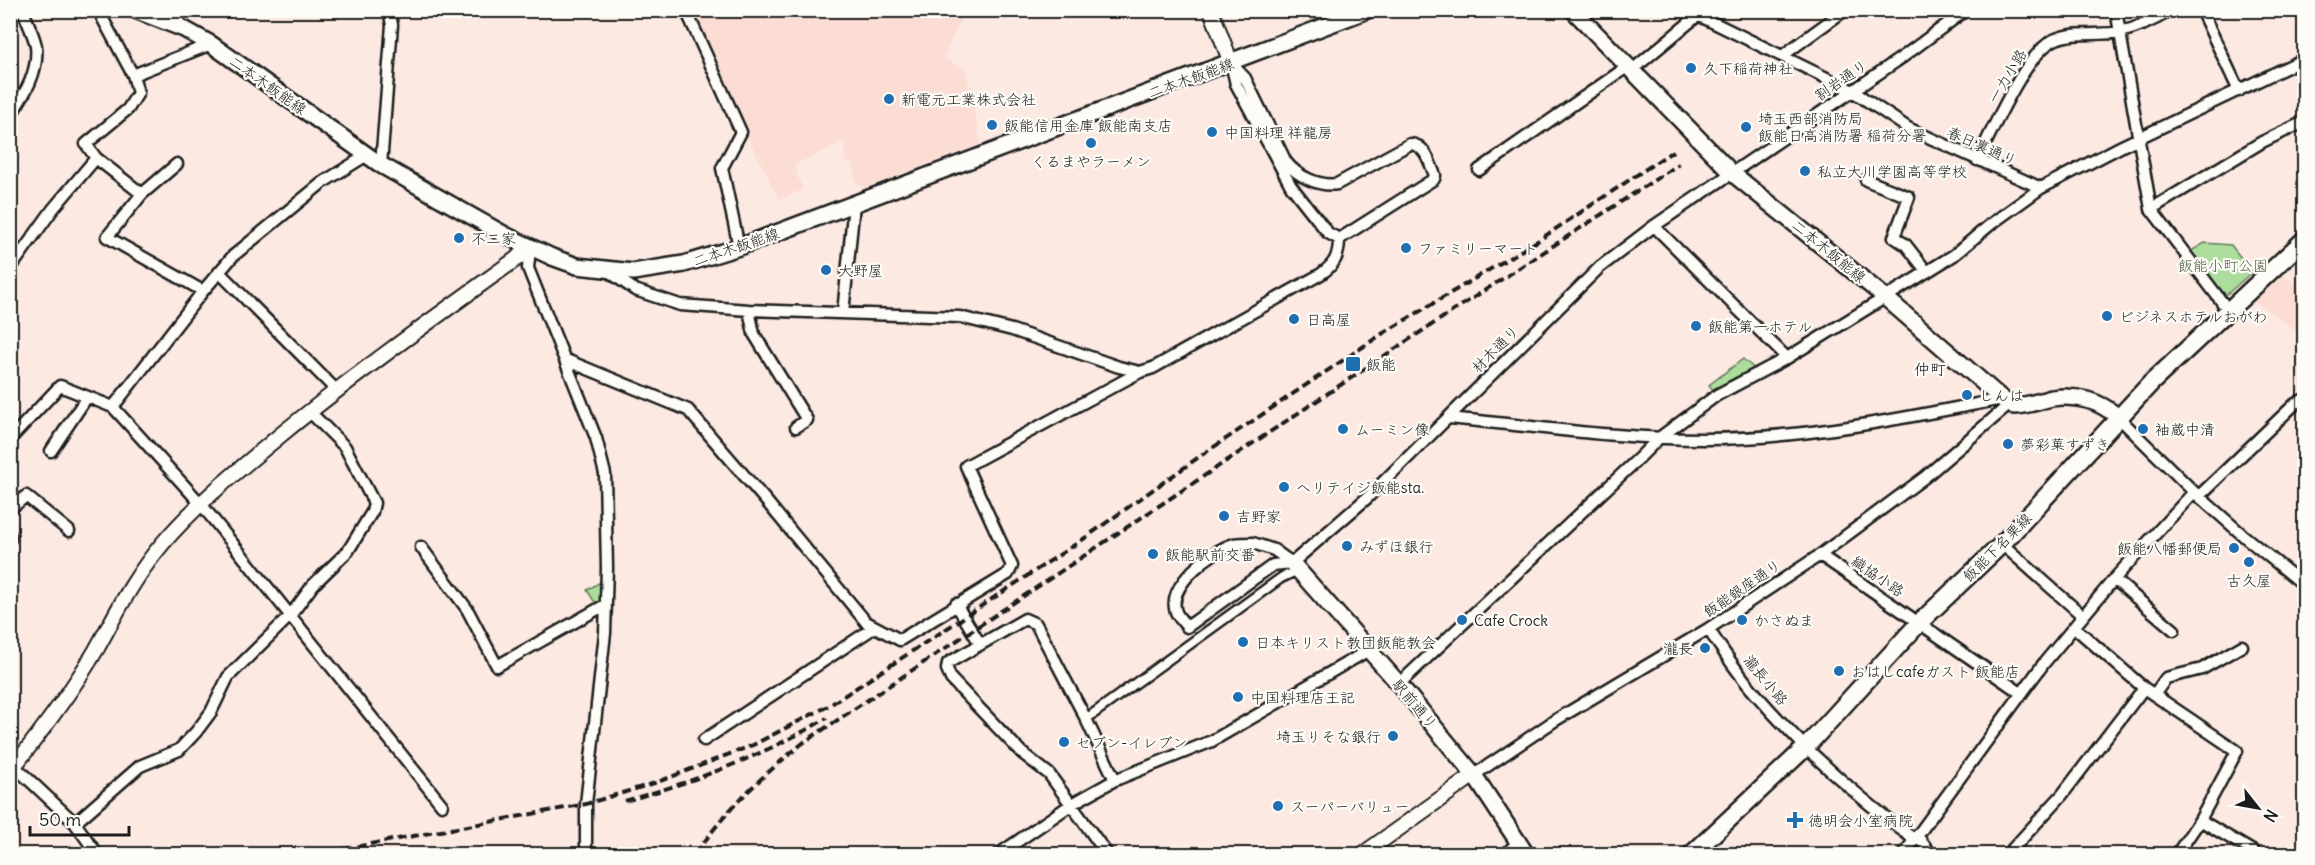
<svg xmlns="http://www.w3.org/2000/svg" width="2315" height="865" font-family="Delius,'Klee One',sans-serif">
  <style>
    .built { fill: #fbddd4 }
    .green { fill: #acdd9d; stroke: #647c5c; stroke-width: 1.5 }
    .lines { fill: none; stroke-linecap: round; stroke-linejoin: round }
    .pedestrian-casing { stroke: #1c1c1c; stroke-width: 13 }
    .minor-casing { stroke: #1c1c1c; stroke-width: 15 }
    .tertiary-casing { stroke: #1c1c1c; stroke-width: 18 }
    .secondary-casing { stroke: #1c1c1c; stroke-width: 20 }
    .primary-casing { stroke: #1c1c1c; stroke-width: 21 }
    .pedestrian { stroke: #fdfcf7; stroke-width: 8 }
    .minor { stroke: #fdfcf7; stroke-width: 10 }
    .tertiary { stroke: #fdfcf7; stroke-width: 14 }
    .secondary { stroke: #fdfcf7; stroke-width: 15 }
    .primary { stroke: #fdfcf7; stroke-width: 16 }
    .rail { stroke: #1c1c1c; stroke-width: 4; stroke-dasharray: 9 4.5; stroke-linecap: butt }
    .poi-dot { fill: #1f6fb2; stroke: #fdfcf7; stroke-width: 2 }
    .labels { text-anchor: middle; dominant-baseline: central; stroke-width: 4.5; stroke-linejoin: round; paint-order: stroke }
    .poi-label { font-size: 15px; fill: #1c1c1c; stroke: #fdfcf7; text-anchor: start }
    .street-label { font-size: 15px; fill: #1c1c1c; stroke: #fdfcf7 }
    .park-label { font-size: 15px; fill: #4e6049; stroke: #fdfcf7 }
    .neighbourhood-label { font-size: 16px; fill: #1c1c1c; stroke: #fdfcf7 }
  </style>
  <rect width="100%" height="100%" fill="#fceae2"/>
  <filter id="ink" filterUnits="userSpaceOnUse"><feTurbulence type="fractalNoise" baseFrequency=".0167" numOctaves="2"/><feDisplacementMap in="SourceGraphic" scale="12" xChannelSelector="R" yChannelSelector="G"/><feConvolveMatrix kernelMatrix="1 2 1 2 8 2 1 2 1" color-interpolation-filters="sRGB"/></filter>
  <g filter="url(#ink)">
    <!-- built -->
    <path class="built" d="M686,11H965L943,58L966,69L981,144L865,188L855,182L853,162L845,163L844,142L794,165L803,190L779,200Z
      M2278,270L2304,292V324L2297,331L2249,298Z"/>
    <!-- green -->
    <path class="green" d="M2205,243L2231,245L2252,272L2226,295L2207,276L2189,252Z
      M1743,359L1761,374L1717,395L1709,385Z
      M607,578L605,605L599,609L587,590Z"/>
    <g class="lines">
      <defs>
        <path id="pedestrian" d="M1086,719L1281,578L1298,570"/>
        <path id="minor" d="M98,10L133,75L138,93L128,109L86,144L96,158L142,194L107,237L203,291
          M170,10L184,29
          M686,10L741,132L722,168L739,247
          M2116,10L2151,209L2228,310
          M2201,10L2239,91
          M1698,15L1851,90L1908,128L2041,188
          M1782,56L1845,10
          M1231,63L1245,78L1286,162C1297,176 1319,187 1337,184L1410,144C1426,145 1429,162 1435,175L1434,179L1344,236L1339,239L1328,233L1291,186L1236,84Z
          M1631,71L1702,12
          M133,75L211,44
          M10,116C24,95 39,73 36,46C34,35 27,22 23,10
          M1977,160C1993,130 2026,51 2056,39C2075,31 2100,36 2120,32C2138,28 2155,20 2171,10
          M381,165L392,25L389,10
          M1479,170L1627,67
          M1866,180L1909,197L1894,237L1906,245L1927,272
          M142,194L177,164
          M2151,209L2262,142L2304,122
          M1654,226L1787,358
          M530,249L528,268L596,438L605,474L607,568L605,633L586,804V854
          M10,269L53,209L96,158
          M608,271L635,290L680,305L749,310L960,317L1012,330L1119,367L1140,372L1153,368L1185,350L1321,274C1335,264 1339,256 1339,239
          M219,272L336,390
          M749,310L754,334L807,420L796,427
          M843,313L854,204
          M566,360L688,410L767,502L866,622L900,640L1008,574L1012,566L966,466L1140,372
          M113,407L201,504L442,805
          M2118,417L2194,492L2245,537L2304,585
          M1449,418C1532,426 1621,439 1704,439C1805,439 1903,418 2002,399
          M10,439L60,386L113,407L203,291L233,256L322,183L367,155
          M51,451L87,397
          M2199,496L2295,404L2304,399
          M10,509L26,496L69,531
          M10,536V539
          M1253,543L1274,550L1292,563L1273,565L1187,627C1184,623 1178,617 1176,612C1166,586 1212,550 1234,544C1240,543 1247,543 1253,543Z
          M2002,544L2083,616
          M421,547L467,609L497,666L605,605
          M1820,555L2021,693
          M1292,563L1367,498L1600,267L1654,226L1904,56L1966,10
          M2114,579L2174,630
          M956,604L980,644
          M1708,629C1723,650 1737,673 1754,692C1804,750 1854,794 1915,840
          M1399,684L1637,460L1659,438L1717,395L1787,358L1954,255L1991,224L2041,188L2122,146L2304,59
          M2144,688L2237,751L2200,820L2177,854
          M2154,695L2166,678L2202,669L2242,646
          M704,740L875,627
          M10,762L75,823L97,854
          M1474,775L1554,721L1708,629L1820,555L1925,477L2010,404
          M2200,820L2254,852
          M75,823L140,766L179,750L196,732L211,712L228,677L290,616L313,585L348,551L372,512L374,503L345,447L310,412
          M1918,837L1931,854
          M999,854L1072,804L1115,780L1212,741L1369,650
          M1107,854L1049,774L1022,753L951,679L947,669L948,663L1025,619L1036,624L1086,719L1115,780
          M1506,854L1518,842
          M1904,854L2044,663L2114,579L2194,492
          M2008,854L2062,795L2144,688L2074,627"/>
        <path id="tertiary" d="M1211,10L1231,63
          M15,765C44,728 72,691 96,650C117,612 134,577 163,543C199,501 241,468 283,433C363,368 447,309 530,249
          M1363,854L1474,775"/>
        <path id="secondary" d="M135,10L184,29L211,44L381,165L505,235L552,257L577,266L633,272L684,264L739,247L1368,10
          M1573,10L1732,173L1886,298L2002,399L2014,406C2027,406 2039,401 2052,398C2076,394 2100,401 2118,417
          M1292,563L1399,684L1474,775L1526,854"/>
        <path id="primary" d="M1692,854L1805,748L1919,623L2002,544L2151,383L2304,240"/>
      </defs>
      <!-- pedestrian casing -->
      <use href="#pedestrian" class="pedestrian-casing"/>
      <!-- minor casing -->
      <use href="#minor" class="minor-casing"/>
      <!-- tertiary casing -->
      <use href="#tertiary" class="tertiary-casing"/>
      <!-- secondary casing -->
      <use href="#secondary" class="secondary-casing"/>
      <!-- primary casing -->
      <use href="#primary" class="primary-casing"/>
      <!-- pedestrian -->
      <use href="#pedestrian" class="pedestrian"/>
      <!-- minor -->
      <use href="#minor" class="minor"/>
      <!-- tertiary -->
      <use href="#tertiary" class="tertiary"/>
      <!-- secondary -->
      <use href="#secondary" class="secondary"/>
      <!-- primary -->
      <use href="#primary" class="primary"/>
      <!-- rail -->
      <path class="rail" d="M625,801C696,781 763,756 827,718
        M317,854L586,804L658,782L753,745L830,705L1082,540L1199,457L1382,334L1539,240L1673,151
        M696,854C725,810 762,776 803,743L1393,350L1679,164"/>
    </g>
  </g>
  <!-- markers -->
  <g class="poi-dot">
    <circle cx="1691" cy="68" r="6"/>
    <circle cx="889" cy="99" r="6"/>
    <circle cx="992" cy="125" r="6"/>
    <circle cx="1746" cy="127" r="6"/>
    <circle cx="1212" cy="132" r="6"/>
    <circle cx="1091" cy="143" r="6"/>
    <circle cx="1805" cy="171" r="6"/>
    <circle cx="459" cy="238" r="6"/>
    <circle cx="1406" cy="248" r="6"/>
    <circle cx="826" cy="270" r="6"/>
    <circle cx="2107" cy="316" r="6"/>
    <circle cx="1294" cy="319" r="6"/>
    <circle cx="1696" cy="326" r="6"/>
    <rect x="1345" y="356" width="16" height="16" rx="3"/>
    <circle cx="1967" cy="395" r="6"/>
    <circle cx="1343" cy="429" r="6"/>
    <circle cx="2143" cy="429" r="6"/>
    <circle cx="2008" cy="444" r="6"/>
    <circle cx="1284" cy="487" r="6"/>
    <circle cx="1224" cy="516" r="6"/>
    <circle cx="1347" cy="546" r="6"/>
    <circle cx="2234" cy="548" r="6"/>
    <circle cx="1153" cy="554" r="6"/>
    <circle cx="2249" cy="562" r="6"/>
    <circle cx="1462" cy="620" r="6"/>
    <circle cx="1742" cy="620" r="6"/>
    <circle cx="1243" cy="642" r="6"/>
    <circle cx="1705" cy="648" r="6"/>
    <circle cx="1839" cy="671" r="6"/>
    <circle cx="1238" cy="697" r="6"/>
    <circle cx="1393" cy="736" r="6"/>
    <circle cx="1064" cy="742" r="6"/>
    <circle cx="1278" cy="806" r="6"/>
    <path d="M1792 811h6v6h6v6h-6v6h-6v-6h-6v-6h6z"/>
  </g>
  <g class="labels">
    <!-- poi labels -->
    <g class="poi-label">
      <text x="1703" y="68">久下稲荷神社</text>
      <text x="901" y="99">新電元工業株式会社</text>
      <text x="1758" y="118">埼玉西部消防局<tspan x="1758" dy="17">飯能日高消防署 稲荷分署</tspan></text>
      <text x="1004" y="125">飯能信用金庫 飯能南支店</text>
      <text x="1224" y="132">中国料理 祥龍房</text>
      <text x="1091" y="161" text-anchor="middle">くるまやラーメン</text>
      <text x="1817" y="171">私立大川学園高等学校</text>
      <text x="471" y="238">不二家</text>
      <text x="1418" y="248">ファミリーマート</text>
      <text x="838" y="270">大野屋</text>
      <text x="2119" y="316">ビジネスホテルおがわ</text>
      <text x="1306" y="319">日高屋</text>
      <text x="1708" y="326">飯能第一ホテル</text>
      <text x="1366" y="364">飯能</text>
      <text x="1979" y="395">しんは</text>
      <text x="1355" y="429">ムーミン像</text>
      <text x="2155" y="429">袖蔵中清</text>
      <text x="2020" y="444">夢彩菓すずき</text>
      <text x="1296" y="487">ヘリテイジ飯能sta.</text>
      <text x="1236" y="516">吉野家</text>
      <text x="1359" y="546">みずほ銀行</text>
      <text x="2222" y="548" text-anchor="end">飯能八幡郵便局</text>
      <text x="1165" y="554">飯能駅前交番</text>
      <text x="2249" y="580" text-anchor="middle">古久屋</text>
      <text x="1474" y="620">Cafe Crock</text>
      <text x="1754" y="620">かさぬま</text>
      <text x="1255" y="642">日本キリスト教団飯能教会</text>
      <text x="1693" y="648" text-anchor="end">瀧長</text>
      <text x="1851" y="671">おはしcafeガスト 飯能店</text>
      <text x="1250" y="697">中国料理店王記</text>
      <text x="1381" y="736" text-anchor="end">埼玉りそな銀行</text>
      <text x="1076" y="742">セブン-イレブン</text>
      <text x="1290" y="806">スーパーバリュー</text>
      <text x="1808" y="820">徳明会小室病院</text>
    </g>
    <!-- street labels -->
    <g class="street-label">
      <text transform="translate(2007 76) rotate(-59)">一力小路</text>
      <text transform="translate(1191 78) rotate(-20)">二本木飯能線</text>
      <text transform="translate(1841 80) rotate(-34)">割岩通り</text>
      <text transform="translate(268 85) rotate(35)">二本木飯能線</text>
      <text transform="translate(1982 146) rotate(24)">春日裏通り</text>
      <text transform="translate(736 247) rotate(-19)">二本木飯能線</text>
      <text transform="translate(1829 251) rotate(39)">二本木飯能線</text>
      <text transform="translate(1495 349) rotate(-45)">材木通り</text>
      <text transform="translate(1997 547) rotate(-45)">飯能下名栗線</text>
      <text transform="translate(1878 576) rotate(34)">織協小路</text>
      <text transform="translate(1742 588) rotate(-34)">飯能銀座通り</text>
      <text transform="translate(1766 680) rotate(51)">瀧長小路</text>
      <text transform="translate(1415 704) rotate(50)">駅前通り</text>
    </g>
    <!-- park labels -->
    <g class="park-label">
      <text x="2223" y="265">飯能小町公園</text>
    </g>
    <!-- neighbourhood labels -->
    <g class="neighbourhood-label">
      <text x="1930" y="369">仲町</text>
    </g>
  </g>
  <!-- margin -->
  <rect width="2315" height="865" fill="none" stroke="#fdfcf7" stroke-width="36"/>
  <rect x="18" y="18" width="2279" height="829" fill="none" stroke="#1c1c1c" stroke-width="2" filter="url(#ink)"/>
  <!-- north arrow -->
  <g transform="translate(2258 808) rotate(121)" stroke="#fdfcf7" stroke-width="4.5" paint-order="stroke">
  <path d="M0-4.5L10 22L0 15L-10 22Z" fill="#1c1c1c"/>
  <text y="-9" font-size="16" font-weight="bold" text-anchor="middle" fill="#1c1c1c">N</text>
  </g>
  <!-- scale -->
  <path d="M30 826v9h99v-9" fill="none" stroke="#1c1c1c" stroke-width="3"/>
  <text x="39" y="826" font-size="18" fill="#1c1c1c" stroke="#fdfcf7" stroke-width="4.5" paint-order="stroke">50 m</text>
</svg>
